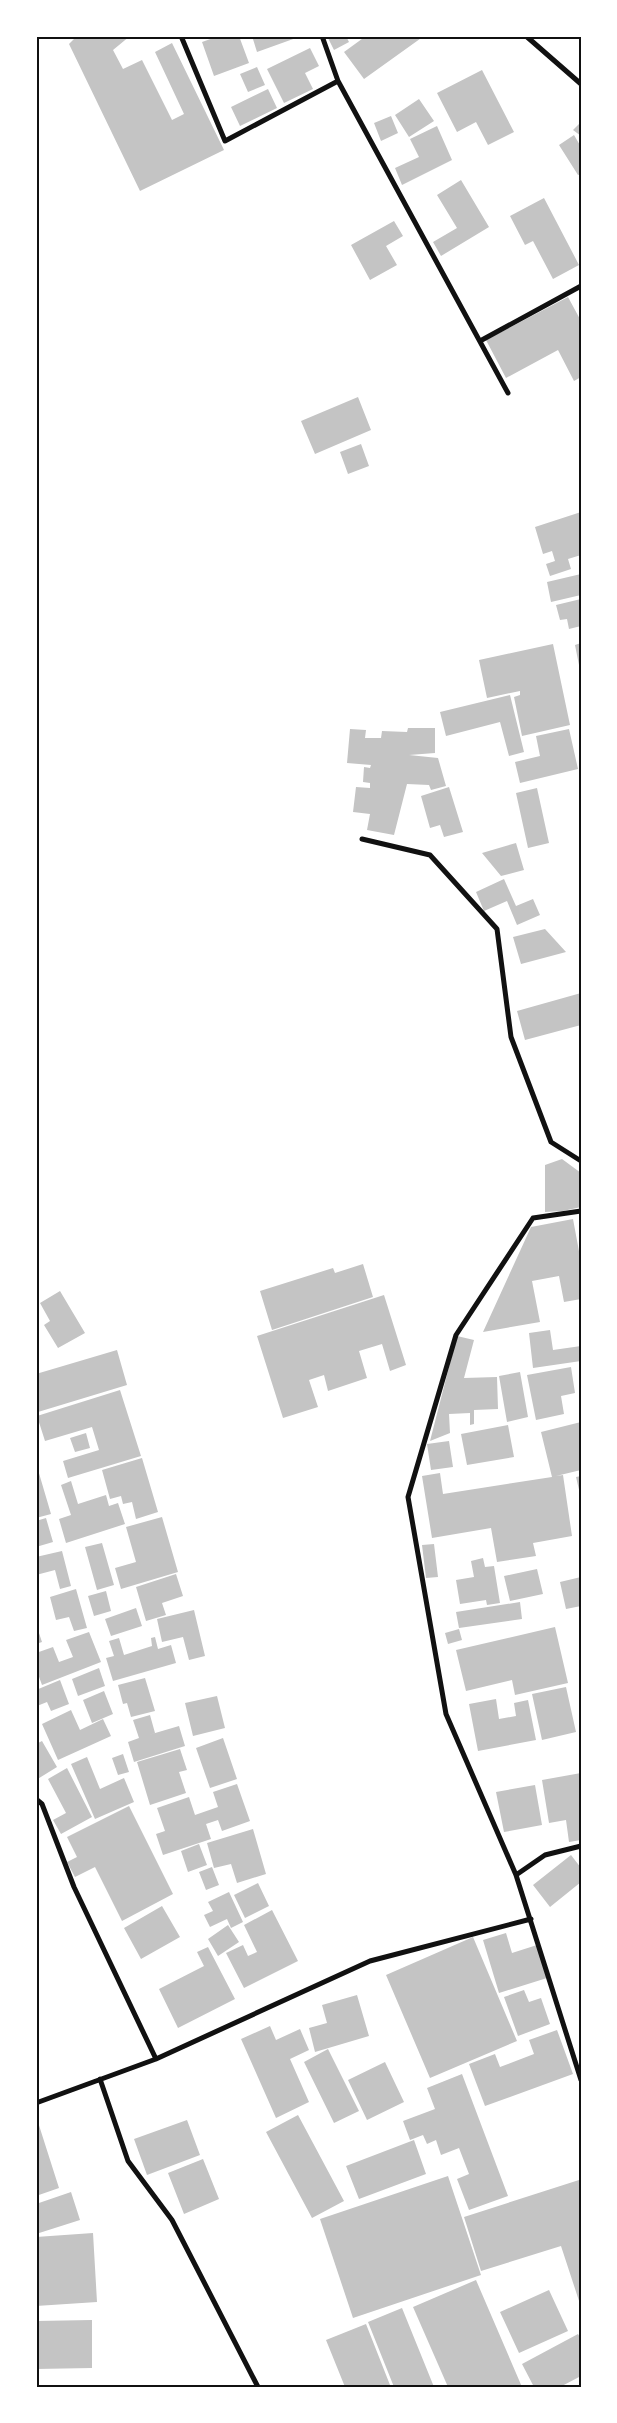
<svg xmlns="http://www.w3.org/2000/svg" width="617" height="2423" font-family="Helvetica,sans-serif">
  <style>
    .building { fill: #c4c4c4 }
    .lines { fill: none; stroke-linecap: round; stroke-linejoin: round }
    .minor { stroke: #111; stroke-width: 5 }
    .neatline { fill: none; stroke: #111; stroke-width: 2 }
  </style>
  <rect width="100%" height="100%" fill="#fff"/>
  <!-- building -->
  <path class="building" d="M77,36H130L113,50L123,69L142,60L172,120L184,114L155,52L172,43L224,150L140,191L69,44Z
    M219,36H239L249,63L214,76L202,42Z
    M252,36H295L296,38L257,52Z
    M327,36H346L349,42L334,50Z
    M366,36H424L364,79L344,52Z
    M310,48L319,66L305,73L313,89L284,103L267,69Z
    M257,67L265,85L248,92L240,74Z
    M482,70L514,132L488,145L476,122L457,132L437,93Z
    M268,89L277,108L240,126L231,107Z
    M419,99L434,121L409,137L395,115Z
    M391,116L398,133L381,141L374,123Z
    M581,122V136L573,130Z
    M437,126L452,160L402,185L395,168L419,157L410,139Z
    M574,135L581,147V174L578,175L559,145Z
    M461,180L489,227L441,256L433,242L457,228L437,195Z
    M544,198L579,265L553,279L533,241L525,245L510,216Z
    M394,221L403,236L386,246L397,265L370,280L351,245Z
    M568,297L581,321V377L574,381L558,350L506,378L486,340Z
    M358,397L371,430L315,454L301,421Z
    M361,444L369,466L348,474L340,452Z
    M581,512V555L568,559L571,569L550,576L546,564L555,561L552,551L543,554L535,527Z
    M581,574V595L551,602L547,582Z
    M581,599V626L569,629L567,619L560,620L556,605Z
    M581,643V669L580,670L575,645Z
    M553,644L570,725L522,736L514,697L520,695V691L487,698L479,660Z
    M510,695L524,752L509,756L500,722L446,736L440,712Z
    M408,728H435V753L409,755L438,758L446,786L431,790L429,785L407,784L394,835L367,830L370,814L353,812L356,787L370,788V783L363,782L364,767L370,768L371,765L347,763L350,729L366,730L365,738H381L382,731L407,732Z
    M569,729L578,769L520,783L515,762L540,756L536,736Z
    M449,787L463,832L444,837L440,825L430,828L421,796Z
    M537,788L549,843L528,848L516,793Z
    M516,843L524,870L501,876L482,853Z
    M504,879L516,906L533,899L540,915L517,925L507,901L484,911L476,892Z
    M545,929L566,952L521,964L513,937Z
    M581,993V1025L525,1040L517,1011Z
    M562,1159L581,1173V1207L563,1211L545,1212V1165Z
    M573,1219L581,1262V1299L564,1302L559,1276L532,1281L540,1322L483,1332L531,1227Z
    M363,1264L373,1297L272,1330L260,1291L333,1268L335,1273Z
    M60,1291L85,1333L58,1348L44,1325L50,1321L40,1303Z
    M384,1295L406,1365L390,1371L382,1344L359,1351L367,1378L328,1391L324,1375L309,1380L318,1407L283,1418L257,1336Z
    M550,1330L553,1350L581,1346V1361L533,1368L529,1333Z
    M457,1336L474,1340L464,1378L497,1377L498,1409L474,1410V1424L470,1425V1413L449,1414L450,1433L430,1441Z
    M117,1350L127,1385L38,1412L36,1404V1374Z
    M571,1367L575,1393L561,1396L564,1414L536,1420L527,1375Z
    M520,1372L528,1417L507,1422L499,1376Z
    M120,1390L141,1456L68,1478L63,1461L99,1450L92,1427L45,1441L37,1416Z
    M581,1422V1470L556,1476L563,1475L572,1536L533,1543L536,1556L497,1562L491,1528L432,1538L422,1476L440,1473L443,1494L552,1477L541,1432Z
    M508,1425L514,1457L467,1465L461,1434Z
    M86,1433L90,1448L75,1452L70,1438Z
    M449,1441L453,1467L431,1470L427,1444Z
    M142,1458L158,1512L136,1519L132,1502L123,1504L121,1496L110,1499L102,1470Z
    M36,1463L51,1514L36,1518Z
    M581,1476V1494H580L576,1477Z
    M71,1481L78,1504L106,1495L109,1506L118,1503L125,1524L66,1543L59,1519L71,1515L61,1485Z
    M162,1517L178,1572L121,1589L115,1568L136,1562L126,1527Z
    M46,1518L53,1542L36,1547V1521Z
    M102,1543L114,1585L97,1590L85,1547Z
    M434,1544L438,1577L426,1578L422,1545Z
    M62,1551L71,1586L60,1589L55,1570L36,1575V1557Z
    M483,1558L485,1567L494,1566L500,1603L487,1605L486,1600L460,1604L456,1580L474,1577L471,1561Z
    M537,1569L543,1594L510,1601L504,1576Z
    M176,1574L183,1596L162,1603L166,1615L146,1621L136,1587Z
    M581,1577V1606L566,1609L560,1582Z
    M76,1589L87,1628L74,1631L69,1617L56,1620L50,1597Z
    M106,1591L111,1611L94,1616L88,1596Z
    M520,1602L522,1619L459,1628L456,1612Z
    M136,1608L142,1626L111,1636L105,1619Z
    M194,1610L205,1656L189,1660L183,1637L162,1642L157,1619Z
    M36,1624L42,1642L36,1644Z
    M555,1627L568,1683L515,1695L512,1680L466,1691L456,1650Z
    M459,1629L462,1640L448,1644L445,1633Z
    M89,1632L101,1662L42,1685L38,1674L36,1675V1653L53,1647L59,1662L73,1657L66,1640Z
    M155,1637L158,1649L171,1645L176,1663L113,1681L106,1658L114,1656L109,1641L119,1638L124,1655L152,1646L151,1638Z
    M99,1668L105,1686L78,1696L72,1679Z
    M145,1678L155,1711L131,1717L127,1703L123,1704L118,1685Z
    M60,1680L69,1704L51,1711L47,1702L37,1706L36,1690Z
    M566,1687L576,1732L542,1740L532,1694Z
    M104,1691L113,1714L92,1723L83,1700Z
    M217,1696L225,1728L193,1736L185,1703Z
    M496,1699L499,1719L516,1716L514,1703L528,1700L536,1740L478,1751L469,1704Z
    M71,1710L80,1730L103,1719L111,1736L58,1760L42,1724Z
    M150,1715L155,1733L145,1736L179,1726L185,1746L134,1762L128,1742L139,1738L133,1720Z
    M223,1738L237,1779L210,1788L196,1748Z
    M42,1741L57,1767L36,1780V1744Z
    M180,1749L187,1770L179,1772L186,1793L150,1805L137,1762Z
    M123,1754L129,1772L118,1775L112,1758Z
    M87,1757L100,1789L124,1778L134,1802L95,1819L71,1764Z
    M67,1768L92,1817L61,1834L53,1820L66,1813L48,1779Z
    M581,1773V1840L569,1842L566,1820L549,1823L542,1780Z
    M237,1784L250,1821L222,1831L218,1820L206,1824L211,1839L163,1855L156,1834L165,1831L157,1808L189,1797L195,1815L218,1807L213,1792Z
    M535,1785L542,1825L504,1832L496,1792Z
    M129,1806L173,1894L122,1921L95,1867L75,1877L67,1862L77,1857L67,1837Z
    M253,1829L266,1874L237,1883L231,1864L214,1868L207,1843Z
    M199,1844L207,1865L188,1872L181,1851Z
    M571,1855L581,1868V1882L550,1907L533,1885Z
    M212,1867L219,1885L206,1890L199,1872Z
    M258,1883L269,1906L245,1918L234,1895Z
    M229,1892L243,1922L231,1928L227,1919L210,1927L204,1915L213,1911L208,1902Z
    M162,1906L180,1937L141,1959L124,1928Z
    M272,1910L298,1961L244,1988L226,1953L243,1945L248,1956L257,1952L244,1925Z
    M228,1925L239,1942L218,1956L208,1939Z
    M506,1933L512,1953L537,1945L547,1978L499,1993L483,1940Z
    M473,1937L517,2041L430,2078L386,1975Z
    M208,1947L235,1999L178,2028L159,1989L204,1966L197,1952Z
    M524,1990L529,2002L541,1998L550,2024L518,2036L504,1997Z
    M357,1995L369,2036L315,2052L309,2028L327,2023L322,2005Z
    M270,2026L276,2040L300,2029L309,2050L290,2059L309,2102L276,2118L241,2039Z
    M557,2030L573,2074L485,2106L469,2064L495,2054L500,2067L534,2054L529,2040Z
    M328,2049L359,2111L334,2123L304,2062Z
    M385,2062L404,2102L367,2120L348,2080Z
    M462,2074L508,2196L469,2210L457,2179L469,2174L459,2148L441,2155L436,2140L427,2144L423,2135L410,2140L403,2121L435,2109L427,2088Z
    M298,2115L344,2201L312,2218L266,2132Z
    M37,2119L59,2188L36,2196V2120Z
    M187,2120L200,2155L147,2175L134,2139Z
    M414,2140L426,2174L359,2199L346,2166Z
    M203,2159L219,2199L184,2214L168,2173Z
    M448,2176L481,2275L353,2318L320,2219Z
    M579,2180L581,2186V2307L561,2246L481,2271L464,2217Z
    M71,2192L80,2220L36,2234V2204Z
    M93,2233L97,2302L36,2306V2237Z
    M476,2280L522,2387H448L413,2307Z
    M549,2290L568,2331L519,2353L500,2312Z
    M402,2308L434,2387H394L368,2322Z
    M92,2320V2368L36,2369V2321Z
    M366,2324L390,2385L345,2387L326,2340Z
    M578,2334L581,2339V2376L560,2387H534L522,2364Z"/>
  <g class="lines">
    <!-- minor -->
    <path class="minor" d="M181,36L225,141L338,81
      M322,36L338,81L508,393
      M526,36L581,84
      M480,341L581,286
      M362,839L430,855L497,929L511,1037L551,1142L581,1161
      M581,1211L533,1218L456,1335L408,1497L446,1714L516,1875L581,2080
      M36,1799L42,1804L74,1887L156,2059
      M516,1875L545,1855L581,1846
      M100,2079L128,2161L172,2220L258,2387
      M36,2103L156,2059L370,1961L531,1919"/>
  </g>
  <!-- border -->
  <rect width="617" height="2423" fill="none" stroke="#ffffff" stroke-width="75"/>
  <rect x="38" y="38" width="542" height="2348" class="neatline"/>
</svg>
